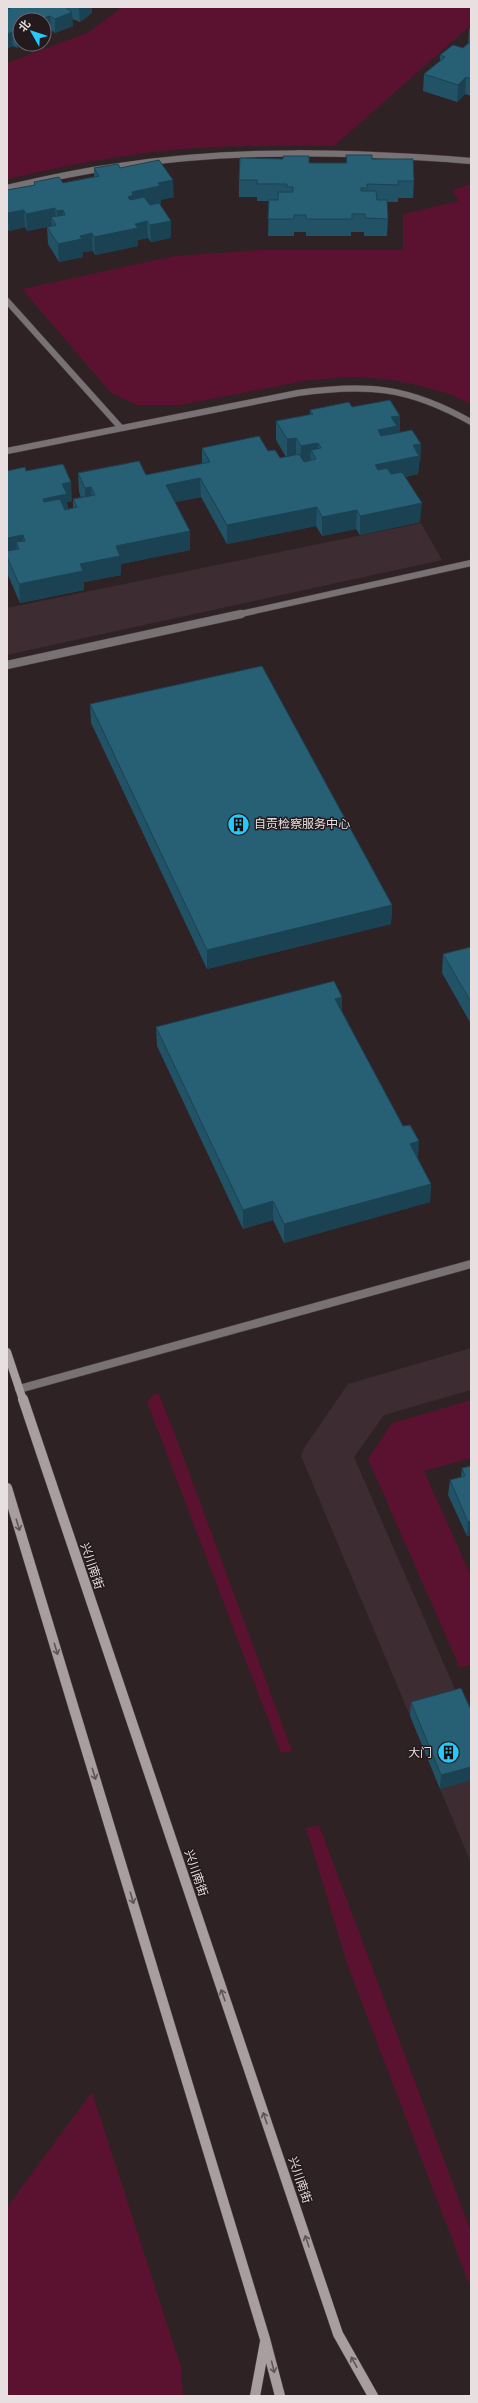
<svg xmlns="http://www.w3.org/2000/svg" width="478" height="2403" font-family="'Source Serif 4','Noto Sans SC',serif">
  <style>
    .built { fill: #3d2c31 }
    .green { fill: #5a1230 }
    .lines { fill: none; stroke-linecap: round; stroke-linejoin: round }
    .lane-far1-casing { stroke: #4c4043; stroke-width: 7 }
    .lane-casing { stroke: #4c4043; stroke-width: 9 }
    .secondary-far1-casing { stroke: #4c4043; stroke-width: 9 }
    .secondary-casing { stroke: #4c4043; stroke-width: 11 }
    .lane-far1 { stroke: #797274; stroke-width: 6 }
    .lane { stroke: #797274; stroke-width: 8 }
    .secondary-far1 { stroke: #a89ea0; stroke-width: 8 }
    .secondary { stroke: #a89ea0; stroke-width: 10 }
    .wall { fill: #225265 }
    .shaded-wall { fill: #1b4252 }
    .building { fill: #275f75; stroke: #1b4252 }
    .oneway { stroke: #5f5557 }
    .labels { text-anchor: middle; dominant-baseline: central; stroke-width: 3; stroke-linejoin: round; paint-order: stroke }
    .poi-label { font-size: 12px; fill: #e8dfe1; stroke: #24191c; text-anchor: start }
    .street-label { font-size: 12px; fill: #e8dfe1; stroke: #24191c }
  </style>
  <rect width="100%" height="100%" fill="#2e2225"/>
  <!-- built -->
  <path class="built" d="M421,523L442,560L7,655V608Z
    M471,1348V1390L384,1415L354,1457L460,1701L410,1716L301,1456L304,1448L348,1384Z
    M471,1780V1863L440,1789Z"/>
  <!-- green -->
  <path class="green" d="M122,7H471V25L334,146C288,146 242,145 196,148C133,152 69,165 7,179V63L89,32Z
    M471,184V404L449,394L418,385L386,379L350,377L309,380L181,405H137L111,393L22,289L175,256L260,250H403V214L459,201L452,190Z
    M158,1393L173,1429L292,1751L281,1753L147,1402L153,1395Z
    M471,1400V1458L424,1471L471,1576V1665L460,1668L368,1459L392,1423Z
    M319,1825L471,2232V2289L348,1966L306,1828Z
    M92,2092L181,2367L183,2396H7V2207Z"/>
  <g class="lines">
    <defs>
      <path id="lane-far1" d="M7,188C45,179 82,171 120,166C236,148 354,152 471,161
        M7,301L121,428
        M7,451L298,393C367,383 409,387 471,422
        M236,615L471,563"/>
      <path id="lane" d="M7,665L241,614
        M19,1389L471,1264"/>
      <path id="secondary-far1" d="M7,1352L23,1400"/>
      <path id="secondary" d="M23,1399L338,2334L373,2396
        M7,1488L265,2339L280,2396
        M255,2396L265,2342"/>
    </defs>
    <!-- lane-far1 casing -->
    <use href="#lane-far1" class="lane-far1-casing"/>
    <!-- lane casing -->
    <use href="#lane" class="lane-casing"/>
    <!-- secondary-far1 casing -->
    <use href="#secondary-far1" class="secondary-far1-casing"/>
    <!-- secondary casing -->
    <use href="#secondary" class="secondary-casing"/>
    <!-- lane-far1 -->
    <use href="#lane-far1" class="lane-far1"/>
    <!-- lane -->
    <use href="#lane" class="lane"/>
    <!-- secondary-far1 -->
    <use href="#secondary-far1" class="secondary-far1"/>
    <!-- secondary -->
    <use href="#secondary" class="secondary"/>
  </g>
  <!-- wall -->
  <path class="wall" d="M13,7H92V13L80,22L72,19L73,26L55,33L51,30L45,32L46,37H44V20L17,48L13,46L7,48V9Z
    M471,27V96L465,94L457,102L423,91L424,74L440,61V55L463,48L468,44L469,29Z
    M346,155L372,159L414,181L413,198H398V202H387L388,219L387,236H364V232H351V236H306V232H294V236H268L269,201H257V197H239V180L309,163H346Z
    M94,168H120L174,197L161,200V204H160L171,238L151,242L148,238L138,240V246L95,255L93,251L83,252V257L59,262L48,244L47,227L27,231L25,227L9,231L7,228V190L34,185V182L63,183L94,177Z
    M352,407L400,416V432L421,444L420,463H419L418,474L405,477L420,522L360,535L356,529L322,536L316,526L227,544L201,497L175,502L190,550L121,564V575L84,582V590L20,603L7,573V471H26L72,501L67,502L68,509L73,508V499L81,498L79,492L78,473L146,475L202,464V448L268,451L280,458L286,457L276,440V421L310,415V410Z
    M90,704L392,905L391,924L207,969L91,723Z
    M471,947V1024L442,973L443,954Z
    M342,1011L431,1184L430,1202L284,1243L273,1220L243,1229L157,1046L156,1027Z
    M471,1466V1535L467,1536L448,1495L450,1480L461,1477L462,1468Z
    M411,1702L471,1710V1780L440,1789L410,1716Z"/>
  <!-- shaded-wall -->
  <path class="shaded-wall" d="M80,7H92V13L80,22L79,8Z
    M72,12L73,26L55,33V19Z
    M50,16L51,30L45,32L46,37H44V20H40V19Z
    M12,32L13,46L7,48V34Z
    M20,32V44H27L17,48L16,34Z
    M466,77L465,94L457,102L458,85Z
    M173,180L174,197L161,200V204L134,209L128,197L132,192L158,183Z
    M55,208L56,225L51,217L52,226L27,231L26,214Z
    M24,210L25,227L9,231L7,213Z
    M63,210V227L58,228L57,211Z
    M147,221L148,238L138,240V246L95,255L94,237L135,224Z
    M171,221V238L151,242L150,225Z
    M92,233L93,251L83,252V257L59,262L58,244L80,236Z
    M400,416V434L377,449L378,430L391,417Z
    M296,438V457L287,458V439Z
    M318,443V461L311,450L310,463L300,465L301,446Z
    M421,444L420,463H419L418,474L374,483L375,465L413,445Z
    M200,478L201,497L166,504V485Z
    M71,482L72,501L67,502L68,513L44,518L43,499L62,484Z
    M91,487L92,506L86,507L85,488Z
    M422,503L420,522L360,535V516Z
    M317,507L316,526L227,544V525Z
    M357,510L356,529L322,536V517Z
    M190,531V550L121,564V575L84,582V590L20,603L19,584L80,564L116,546Z
    M23,535L24,554L19,549L16,542L17,555L7,557V538Z
    M392,905L391,924L207,969V950Z
    M342,997V1016L335,999Z
    M419,1141L418,1160L410,1144Z
    M431,1184L430,1202L284,1243V1224Z
    M273,1201V1220L243,1229V1210Z
    M471,1521V1535L467,1536L468,1522Z
    M471,1767V1780L440,1789L441,1775Z"/>
  <!-- building -->
  <path class="building" d="M13,7H65L72,12L55,19L50,16L40,19L41,20H20V32L16,34L12,32L7,34V9Z
    M471,41V79L466,77L458,85L424,74L445,57L440,55L453,45L463,48Z
    M346,155H372V159H413L414,181H398V185L367,184V188H361V191H376L377,200H387L388,219L365,218V214H352V219H306V215H294V219H268L269,200H278V192H293V187H287V184H257V180H239L240,158L283,159V156H309V163H347Z
    M159,160L173,180L158,183L160,186L132,192L133,195L128,197L130,200L144,197L150,205L159,203L171,221L150,225L147,221L135,224L138,228L94,237L92,233L80,236L82,239L58,244L47,227L56,225L51,217L65,215L63,210L57,211L55,208L26,214L24,210L7,213V190L35,185L34,182L59,177L63,183L99,176L94,168L118,164L120,168Z
    M390,400L400,416L391,417L397,426L378,430L381,436L412,430L421,444L413,445L419,456L375,465L378,470L387,468L391,474L402,472L422,503L360,516L357,510L322,517L317,507L227,525L200,478L166,485L190,531L116,546L120,556L80,564L83,571L19,584L7,557V551L19,549L16,542L25,541L23,535L7,538V471L25,467L26,471L63,464L71,482L62,484L67,494L43,499L44,502L60,499L65,510L77,507L73,499L95,495L91,487L85,488L78,473L139,461L146,475L210,462L202,448L259,436L268,451L275,450L280,458L299,454L304,462L316,459L311,450L321,448L318,443L301,446L296,438L287,439L276,421L313,414L310,410L349,402L352,407Z
    M262,666L392,905L207,950L90,704Z
    M471,947V1002L443,954Z
    M334,981L342,997L335,999L403,1126L410,1125L419,1141L410,1144L431,1184L284,1224L273,1201L243,1210L156,1027Z
    M471,1466V1521L468,1522L450,1480L465,1476L462,1468Z
    M461,1688L471,1710V1767L441,1775L411,1702Z"/>
  <!-- one-way arrows -->
  <defs><path id="oneway-shaft" d="M-6 0H5M1.5-3L5.5 0L1.5 3" fill="none" stroke-width="1.6" stroke-linecap="round" stroke-linejoin="round"/></defs>
  <g class="oneway">
    <use href="#oneway-shaft" transform="translate(18 1525) rotate(73)"/>
    <use href="#oneway-shaft" transform="translate(56 1649) rotate(73)"/>
    <use href="#oneway-shaft" transform="translate(94 1774) rotate(73)"/>
    <use href="#oneway-shaft" transform="translate(132 1898) rotate(73)"/>
    <use href="#oneway-shaft" transform="translate(223 1995) rotate(-109)"/>
    <use href="#oneway-shaft" transform="translate(265 2118) rotate(-109)"/>
    <use href="#oneway-shaft" transform="translate(307 2241) rotate(-109)"/>
    <use href="#oneway-shaft" transform="translate(354 2362) rotate(-119)"/>
    <use href="#oneway-shaft" transform="translate(273 2367) rotate(76)"/>
  </g>
  <!-- icons -->
  <defs>
    <symbol id="building-disc" viewBox="-11 -11 22 22"><circle r="9.5" fill="#26c9fe" stroke="#24191c"/><path d="M-4-6H4V6H1V3H-1V6H-4ZM-2.5-4.3h1.7v1.8h-1.7ZM.8-4.3h1.7v1.8H.8ZM-2.5-1h1.7V.8h-1.7ZM.8-1h1.7V.8H.8Z" fill="#111"/></symbol>
  </defs>
  <g fill-rule="evenodd">
    <use href="#building-disc" x="226" y="812" width="25" height="25"/>
    <use href="#building-disc" x="436" y="1740" width="25" height="25"/>
  </g>
  <g class="labels">
    <!-- poi labels -->
    <g class="poi-label">
      <text x="254" y="824">自贡检察服务中心</text>
      <text x="432" y="1753" text-anchor="end">大门</text>
    </g>
    <!-- street labels -->
    <g class="street-label">
      <text transform="translate(92 1566) rotate(71)">兴川南街</text>
      <text transform="translate(196 1873) rotate(71)">兴川南街</text>
      <text transform="translate(300 2180) rotate(71)">兴川南街</text>
    </g>
  </g>
  <!-- border -->
  <rect width="478" height="2403" fill="none" stroke="#e8dfe1" stroke-width="16"/>
  <!-- north arrow -->
  <g transform="translate(32 32) rotate(309)"><circle r="19" fill="#24191c" stroke="#72686b"/>
  <path d="M0-3L7 15L0 10L-7 15Z" fill="#26c9fe"/>
  <text y="-6" font-size="11" font-weight="bold" text-anchor="middle" fill="#e8dfe1">北</text>
  </g>
</svg>
